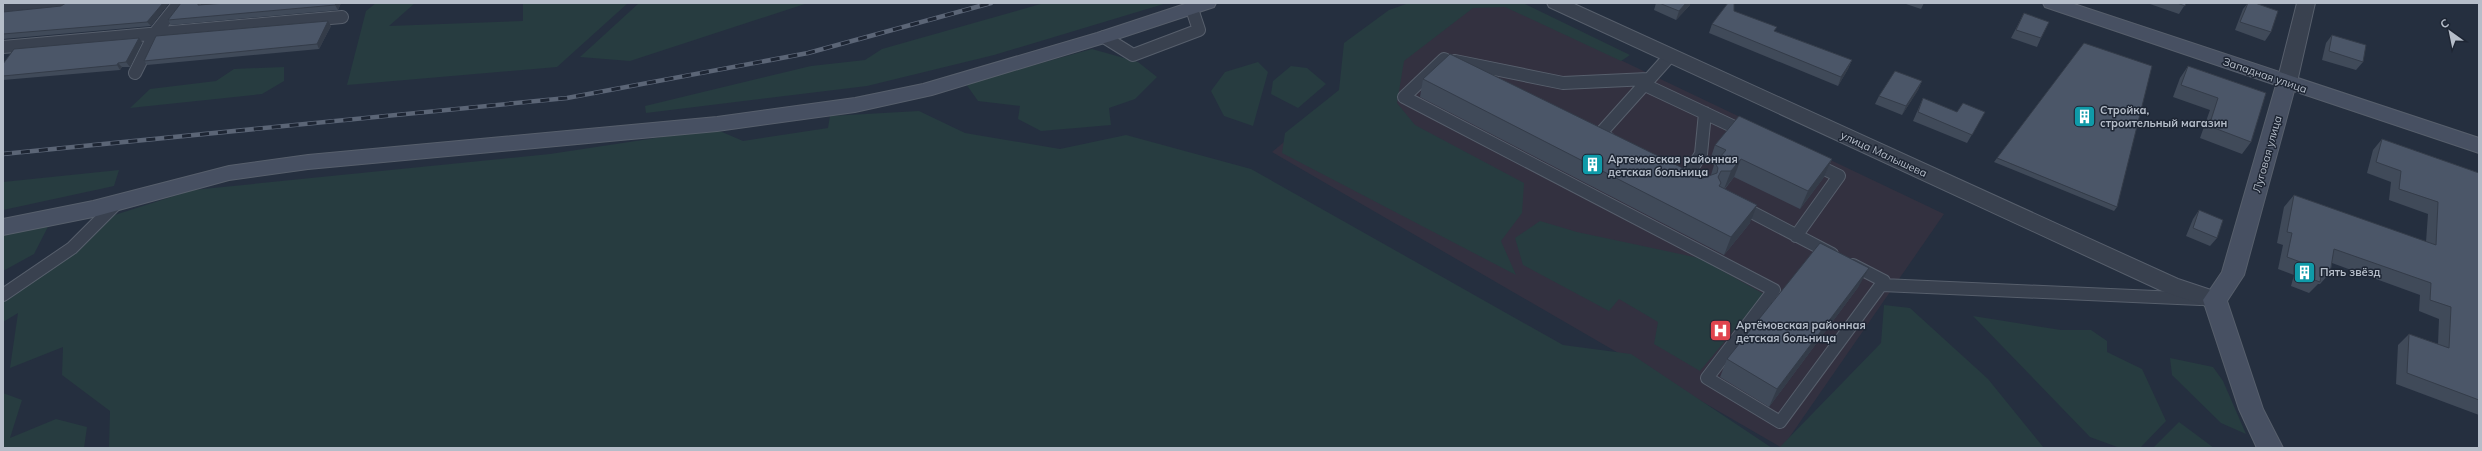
<svg xmlns="http://www.w3.org/2000/svg" width="2482" height="451" font-family="Mulish,sans-serif">
  <style>
    .medical { fill: #333140 }
    .green { fill: #273c40 }
    .lines { fill: none; stroke-linecap: round; stroke-linejoin: round }
    .lane-casing { stroke: #575f6c; stroke-width: 14 }
    .street-casing { stroke: #575f6c; stroke-width: 2 }
    .secondary-casing { stroke: #575f6c; stroke-width: 2 }
    .lane { stroke: #39414f; stroke-width: 12 }
    .street { fill: #39414f; fill-rule: evenodd }
    .secondary { fill: #475062; fill-rule: evenodd }
    .rail-casing { stroke: #5b6576; stroke-width: 4.5 }
    .rail { stroke: #1e2634; stroke-width: 3; stroke-dasharray: 9; stroke-linecap: butt }
    .wall { fill: #404a59 }
    .shaded-wall { fill: #343c49 }
    .building { fill: #4b5668; stroke: #343c49 }
    .labels { text-anchor: middle; dominant-baseline: central; stroke-width: 3; stroke-linejoin: round; paint-order: stroke }
    .street-label { font-size: 11px; fill: #b5bdc9; stroke: #1e2634 }
    .poi-label { font-size: 11px; font-weight: bold; fill: #b5bdc9; stroke: #1e2634; text-anchor: start }
  </style>
  <rect width="100%" height="100%" fill="#252f3f"/>
  <!-- medical -->
  <path class="medical" d="M1451,3H1501L1944,214L1782,448L1272,152Z"/>
  <!-- green -->
  <path class="green" d="M376,3H415L389,26L523,21V3H628L557,67L347,85L366,11Z
    M639,3H808L630,61L580,57Z
    M1044,3H1167L994,55L867,86L646,113L645,106L811,66L865,60L882,49Z
    M1409,3H1523L1630,55L1621,61L1505,7L1473,8L1404,61L1397,103L1415,125L1524,183L1522,213L1501,241L1516,275L1282,153L1285,133L1339,90L1344,43L1389,10Z
    M1092,49L1138,62L1157,77L1135,99L1109,108L1111,125L1041,131L1018,119L1020,106L978,101L966,84Z
    M1258,62L1268,72L1253,126L1224,116L1211,91L1225,72Z
    M1291,66L1307,68L1326,84L1298,108L1271,94L1273,81Z
    M284,67V81L262,94L130,108L150,89L216,81L234,69Z
    M919,111L965,133L1060,149L1126,135L1251,169L1563,345L1631,354L1772,448H109L110,411L62,375L63,347L10,368L18,313L3,322V298L99,220L193,190L550,154L715,129L743,141L828,128L830,116Z
    M119,170L114,186L3,210V182Z
    M53,217L34,254L3,271V226Z
    M1540,221L1577,232L1699,258L1764,294L1700,371L1654,344L1658,322L1619,299L1609,311L1523,265L1515,238Z
    M1884,305L1910,308L1988,379L2044,448H1779L1881,343Z
    M1973,316L2061,330H2091L2107,341V352L2142,369L2166,421L2140,448H2120L2090,437Z
    M2170,358L2213,367L2223,381L2246,434L2221,423L2172,375Z
    M3,393L22,400L10,438L56,419L87,427L84,448H3Z
    M2179,422L2214,448H2153Z"/>
  <g class="lines">
    <defs>
      <path id="lane" d="M3,9L64,3
        M1104,37L1133,55L1199,30L1192,9
        M3,47L342,17
        M1455,61L1563,83L1648,79
        M1459,66L1444,59L1404,97L1774,290L1707,378L1780,422L1884,281L1853,265
        M135,73L155,33L179,3
        M1645,85L1745,132
        M1608,138L1600,134L1670,56
        M1686,178L1701,154L1705,113
        M1740,206L1832,254
        M1796,236L1839,176L1812,163
        M1882,285L2200,299
        M3,295L72,248L118,202"/>
      <path id="street" d="M1547,3H1572L2178,279L2223,294L2227,300L2223,306L2215,309L2162,291L1549,7Z
        M2297,3H2315L2297,82L2294,87L2287,89L2280,87L2277,82Z"/>
      <path id="secondary" d="M1188,3H1216L1214,7L1111,41L932,95L855,112L717,131L308,169L229,180L93,217L3,235V219L93,201L229,166L308,155L717,117L855,98L923,84L1097,33Z
        M2043,3H2071L2479,138V153L2294,91L2244,275L2227,301L2263,409L2283,448H2257L2239,409L2203,300L2222,272L2276,85L2045,7Z"/>
    </defs>
    <!-- lane casing -->
    <use href="#lane" class="lane-casing"/>
    <!-- street casing -->
    <use href="#street" class="street-casing"/>
    <!-- secondary casing -->
    <use href="#secondary" class="secondary-casing"/>
    <!-- lane -->
    <use href="#lane" class="lane"/>
    <!-- street -->
    <use href="#street" class="street"/>
    <!-- secondary -->
    <use href="#secondary" class="secondary"/>
    <defs>
      <path id="rail" d="M3,154L567,98L808,53L991,3"/>
    </defs>
    <!-- rail casing -->
    <use href="#rail" class="rail-casing"/>
    <!-- rail -->
    <use href="#rail" class="rail"/>
  </g>
  <!-- wall -->
  <path class="wall" d="M66,3H169L151,26L3,39V12L61,6Z
    M181,3H201V5L341,3L338,10L171,25L168,20Z
    M1656,3H1690V5L1676,20L1654,10Z
    M1903,3H1924L1921,9Z
    M2147,3H2186L2179,14Z
    M2248,3H2255L2271,32L2265,41L2235,30L2243,9Z
    M1734,11L1775,31L1852,60L1848,69L1838,86L1709,33L1712,24Z
    M2024,13L2041,38L2037,47L2011,38Z
    M331,26L319,49L147,65L144,61Z
    M2332,35L2363,62L2356,70L2322,60L2326,43Z
    M142,42L130,67H122L120,70L3,80V64Z
    M2188,66L2266,93L2251,142L2242,154L2200,138L2210,110L2173,97L2180,78Z
    M1423,79L1703,178L1711,175L1714,165L1709,163L1715,145L1832,159L1824,177L1800,209L1734,177L1725,189L1750,223L1724,255L1420,97Z
    M1922,81L1918,90L1902,115L1875,104L1879,96Z
    M1923,98L1957,112H1985L1967,143L1913,121Z
    M2382,139L2479,173V415L2396,384L2398,345L2409,334L2438,344L2439,319L2419,311L2420,295L2332,263L2330,273L2320,284H2318L2309,293L2291,286L2294,275L2278,269L2283,245L2277,243L2284,207L2294,195L2426,242L2428,214L2389,200L2391,182L2367,173L2373,150Z
    M1997,158L2117,207L2114,211L1994,162Z
    M2199,210L2217,238L2210,246L2186,236L2193,219Z
    M1859,286L1769,407L1720,377L1727,359Z"/>
  <!-- shaded-wall -->
  <path class="shaded-wall" d="M163,3H169L151,26L147,22Z
    M337,3H341L338,10L335,5Z
    M1686,3H1690V5L1676,20L1679,11Z
    M328,21L331,26L319,49L317,44Z
    M139,38L142,42L130,67L126,62Z
    M1852,60L1848,69L1838,86L1841,77Z
    M118,63L122,67L120,70L117,65Z
    M1922,81L1918,90L1902,115L1906,106Z
    M1741,159L1734,177L1724,189L1731,171Z
    M1832,159L1824,177L1800,209L1808,191Z
    M1757,205L1750,223L1724,255L1731,237Z
    M1869,268L1859,286L1769,407L1777,389Z"/>
  <!-- building -->
  <path class="building" d="M66,3H163L147,22L3,34V12L61,6Z
    M181,3H198V5L227,3H337L335,5L168,20Z
    M1659,3H1686L1679,11Z
    M1728,3H1734V11L1777,27L1774,31L1852,60L1841,77L1712,24Z
    M2177,3H2186L2185,6Z
    M2248,3H2255L2278,11L2271,32L2240,22Z
    M2024,13L2049,22L2041,38L2016,30Z
    M328,21L317,44L144,61L156,36Z
    M2332,35L2366,45L2363,62L2329,51Z
    M139,38L126,62L118,63L117,65L3,76V64L14,49Z
    M2084,43L2152,66L2117,207L1997,158Z
    M1450,54L1703,178L1717,173L1718,168L1715,163L1726,150L1715,145L1739,116L1832,159L1808,191L1741,159L1731,171H1721L1718,177L1721,183L1719,186L1757,205L1731,237L1423,79Z
    M2188,66L2266,93L2251,142L2209,126L2218,98L2181,85Z
    M1895,71L1922,81L1906,106L1879,96Z
    M1923,98L1957,112L1963,103L1985,112L1972,135L1918,112Z
    M2382,139L2479,173V400L2407,373L2409,334L2449,348L2451,307L2430,300L2431,283L2334,249L2330,273L2322,270L2320,282L2301,275L2303,263L2287,257L2292,233L2287,232L2294,195L2436,245L2438,202L2399,189L2401,171L2376,162Z
    M2199,210L2223,220L2217,238L2193,228Z
    M1820,243L1869,268L1777,389L1727,359Z"/>
  <!-- icons -->
  <defs>
    <symbol id="building-square" viewBox="-11 -11 22 22"><rect x="-9" y="-9" width="18" height="18" rx="4" fill="#0f9aa8" stroke="#1e2634"/><path d="M-4-6H4V6H1V3H-1V6H-4ZM-2.5-4.3h1.7v1.8h-1.7ZM.8-4.3h1.7v1.8H.8ZM-2.5-1h1.7V.8h-1.7ZM.8-1h1.7V.8H.8Z" fill="#fff"/></symbol>
    <symbol id="hospital-square" viewBox="-11 -11 22 22"><rect x="-9" y="-9" width="18" height="18" rx="4" fill="#e0444e" stroke="#1e2634"/><path d="M-5-5h3v3.5h4V-5h3V5h-3V1.5h-4V5h-3Z" fill="#fff"/></symbol>
  </defs>
  <g fill-rule="evenodd">
    <use href="#building-square" x="2072" y="104" width="25" height="25"/>
    <use href="#building-square" x="1580" y="152" width="25" height="25"/>
    <use href="#building-square" x="2292" y="260" width="25" height="25"/>
    <use href="#hospital-square" x="1708" y="318" width="25" height="25"/>
  </g>
  <g class="labels">
    <!-- street labels -->
    <g class="street-label">
      <text transform="translate(2265 75) rotate(19)">Западная улица</text>
      <text transform="translate(1884 154) rotate(25)">улица Малышева</text>
      <text transform="translate(2267 154) rotate(-74)">Луговая улица</text>
    </g>
    <!-- poi labels -->
    <g class="poi-label">
      <text x="2100" y="110">Стройка,<tspan x="2100" dy="13">строительный магазин</tspan></text>
      <text x="1608" y="159">Артемовская районная<tspan x="1608" dy="13">детская больница</tspan></text>
      <text x="2320" y="272">Пять звёзд</text>
      <text x="1736" y="325">Артёмовская районная<tspan x="1736" dy="13">детская больница</tspan></text>
    </g>
  </g>
  <!-- border -->
  <rect width="2482" height="451" fill="none" stroke="#b5bdc9" stroke-width="8"/>
  <!-- north arrow -->
  <g transform="translate(2450 32) rotate(327)" stroke="#1e2634" stroke-width="3" paint-order="stroke">
  <path d="M0-3L7 15L0 10L-7 15Z" fill="#b5bdc9"/>
  <text y="-6" font-size="11" font-weight="bold" text-anchor="middle" fill="#b5bdc9">С</text>
  </g>
</svg>
